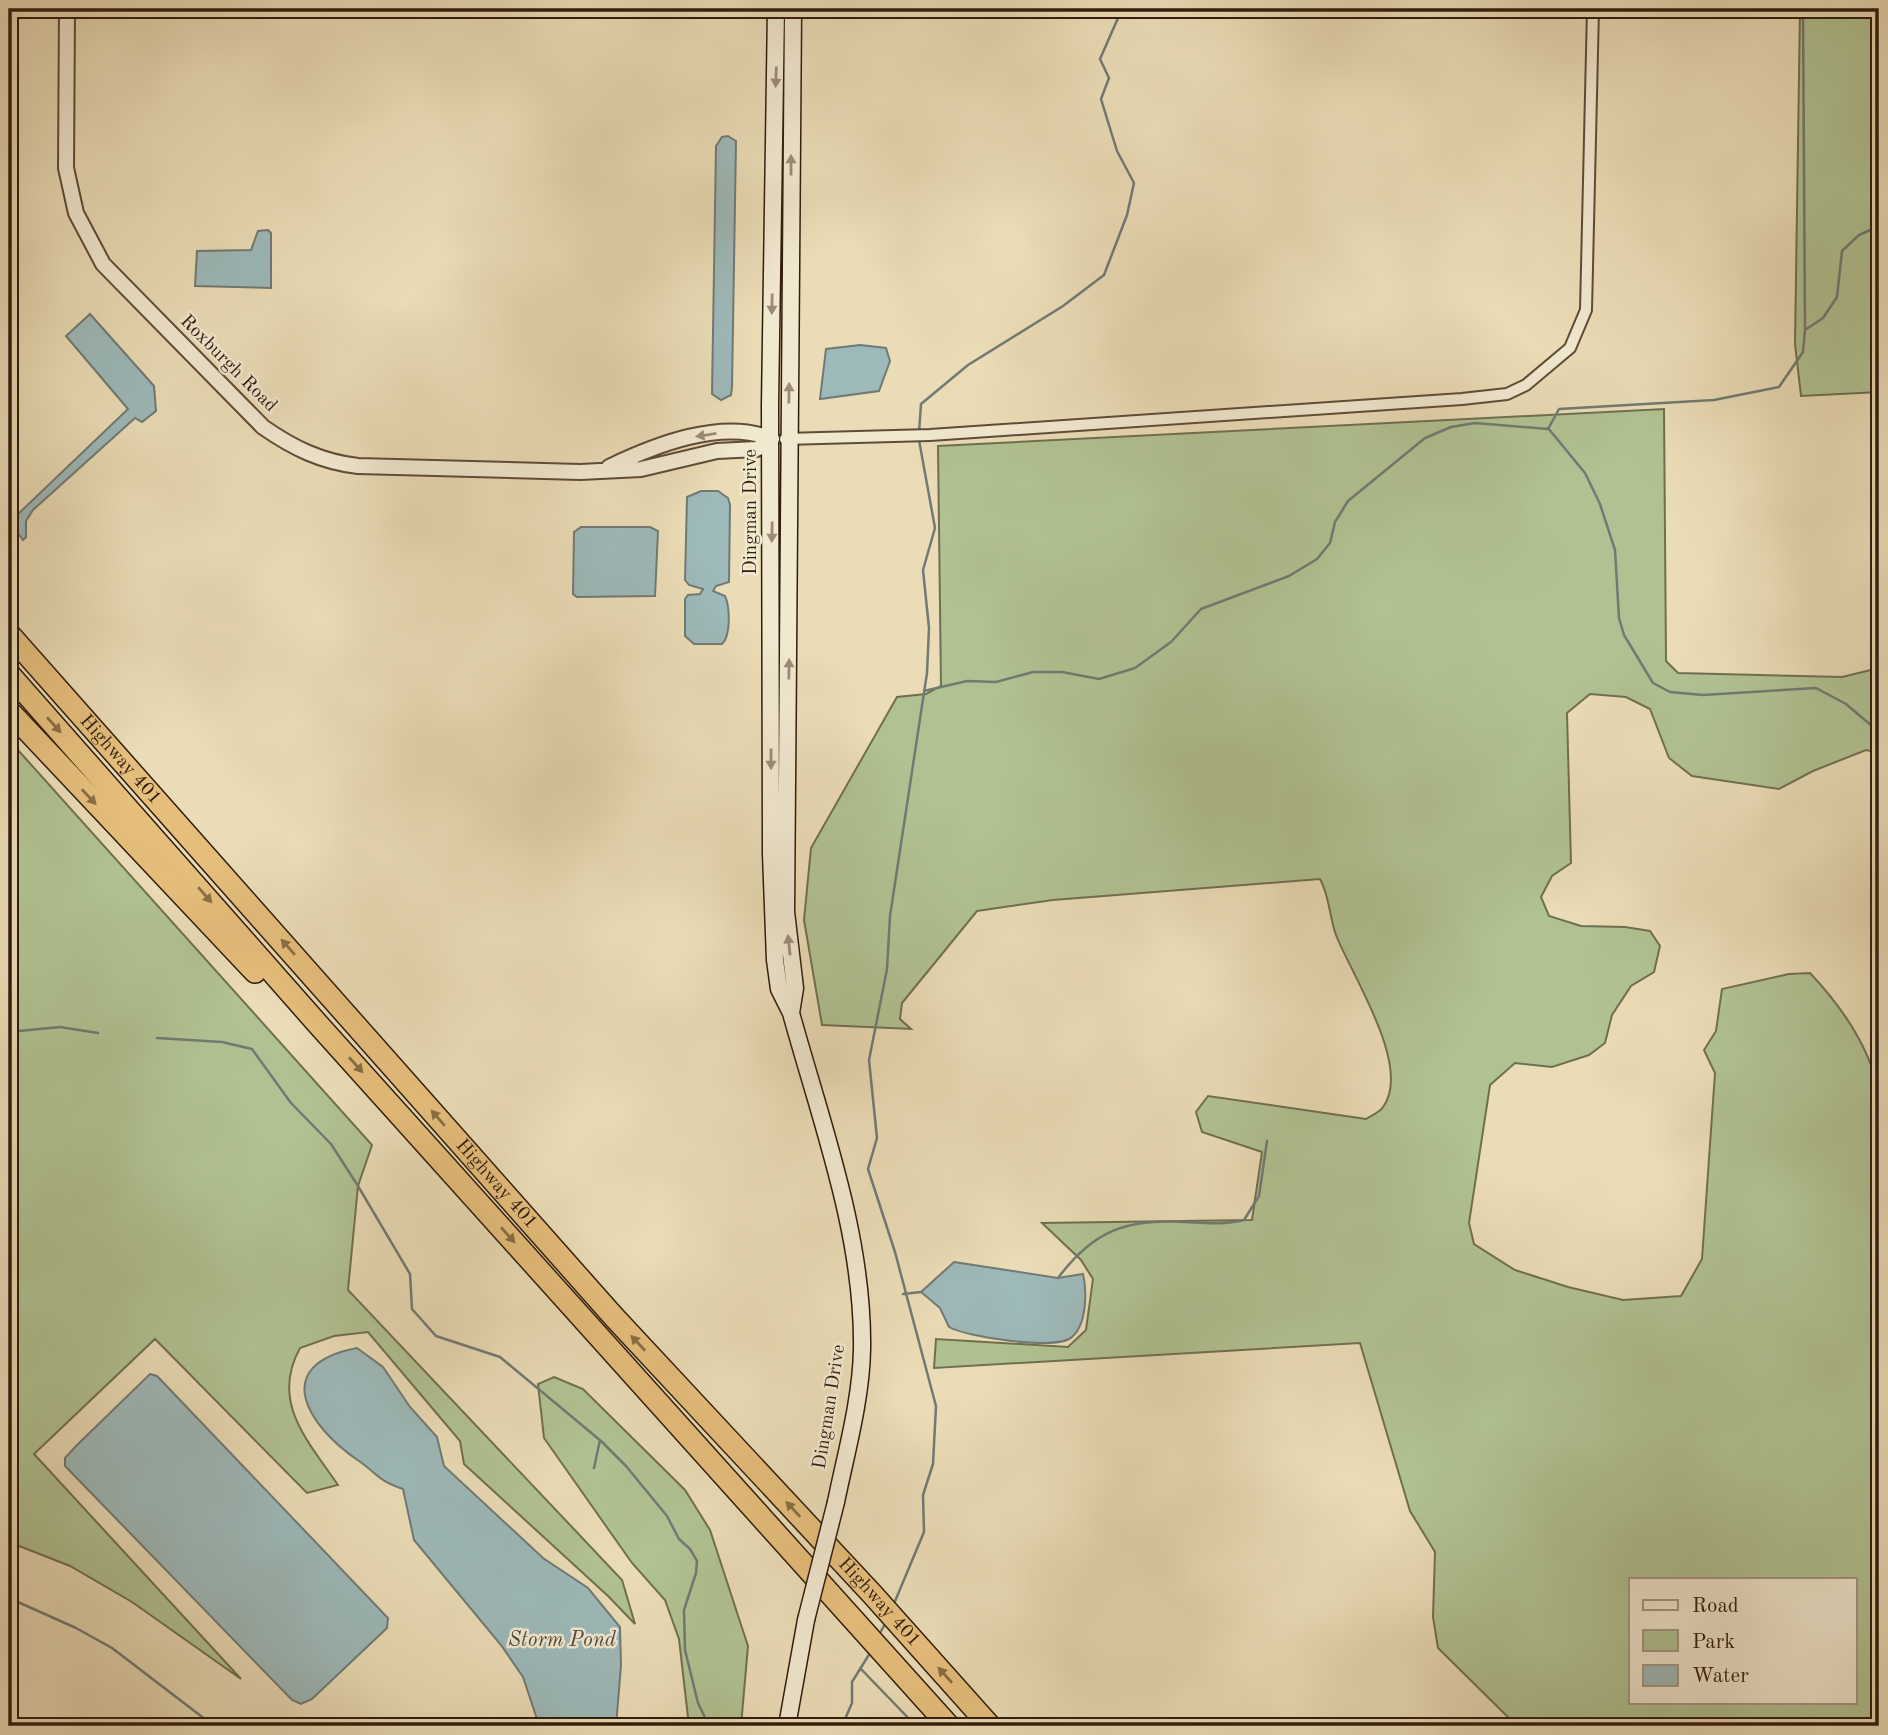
<svg xmlns="http://www.w3.org/2000/svg" width="1888" height="1735" font-family="'Old Standard TT',serif">
  <style>
    .green { fill: #b1c292; stroke: #706f50; stroke-width: 2; fill-rule: evenodd }
    .water { fill: #9db9b9; stroke: #717a74; stroke-width: 2 }
    .lines { fill: none; stroke-linecap: round; stroke-linejoin: round }
    .stream { stroke: #717a74; stroke-width: 2.5 }
    .minor-casing { stroke: #5e4c37; stroke-width: 14 }
    .tertiary-casing { stroke: #5e4c37; stroke-width: 18 }
    .secondary-casing { stroke: #301c0d; stroke-width: 19 }
    .motorway-casing { stroke: #301c0d; stroke-width: 24 }
    .minor { stroke: #f1e8d0; stroke-width: 10 }
    .tertiary { stroke: #f1e8d0; stroke-width: 14 }
    .secondary { stroke: #f1e8d0; stroke-width: 16 }
    .motorway { stroke: #e5be7b; stroke-width: 21 }
    .secondary-bridge-casing { stroke: #301c0d; stroke-width: 19; stroke-linecap: butt }
    .secondary-bridge { stroke: #f1e8d0; stroke-width: 16 }
    .oneway { fill: #9a8c78 }
    .oneway2 { fill: #8a6d44 }
    .labels { text-anchor: middle; dominant-baseline: central; stroke-width: 5; stroke-linejoin: round; paint-order: stroke }
    .street-label { font-size: 19px; fill: #301c0d; stroke: #f1e8d0 }
    .water-label { font-size: 21px; font-style: italic; fill: #514b41; stroke: #f1e8d0 }
  </style>
  <rect width="100%" height="100%" fill="#eadcb6"/>
  <filter id="stains"><feTurbulence type="fractalNoise" baseFrequency=".00286" numOctaves="4"/><feColorMatrix values="0 0 0 0 .2 0 0 0 0 .09 0 0 0 0 .02 0 0 0 .5 -.17"/></filter>
  <radialGradient id="worn" r=".72"><stop offset=".6" stop-color="#630" stop-opacity="0"/><stop offset="1" stop-color="#630" stop-opacity=".3"/></radialGradient>
  <!-- green -->
  <path class="green" d="M1800,9H1879V392L1801,396L1795,344Z
    M1664,409L1666,661L1678,673L1842,677L1879,668V753L1866,750L1813,771L1779,789L1692,776L1669,758L1650,709L1626,697L1590,694L1567,713L1571,863L1552,876L1541,897L1549,916L1581,926L1625,927L1650,931L1660,946L1654,972L1631,986L1612,1015L1605,1043L1589,1055L1552,1067L1515,1063L1490,1085L1469,1223L1474,1244L1515,1270L1568,1287L1623,1300L1681,1296L1702,1259L1715,1073L1704,1050L1716,1031L1722,989L1789,974L1810,973C1842,1007 1870,1047 1879,1093L1876,1312L1879,1329V1726H1517L1438,1648L1433,1617L1435,1552L1410,1511L1360,1343L934,1368L936,1339L1068,1347L1086,1330L1093,1279L1081,1260L1042,1223L1252,1220L1262,1152L1202,1132L1196,1112L1208,1096L1366,1119C1371,1116 1380,1112 1383,1107C1413,1067 1350,972 1336,935C1329,916 1330,897 1320,879L1053,900L977,911L902,1003L900,1019L911,1029L822,1025L804,920L811,848L897,697L926,694L941,686L938,446ZM1631,1579H1855V1702H1631Z
    M9,740L372,1145L358,1186L348,1290L622,1580L635,1624L608,1596L464,1464L460,1441L368,1332L334,1336L300,1348C270,1402 308,1441 338,1485L307,1493L155,1339L34,1454L241,1679L132,1602L70,1566L9,1542Z
    M554,1377L583,1389L685,1490L710,1530L748,1646L741,1726H689L679,1639L665,1600L632,1563L544,1438L538,1384Z"/>
  <!-- water -->
  <path class="water" d="M728,136L736,141L732,387L731,395L721,400L712,394L716,146L722,137Z
    M268,230L271,233V288L195,286L197,251L251,250L258,231Z
    M90,314L154,386L156,411L142,422L135,418L33,510L26,521V537L23,540L14,528L15,517L128,409L66,336Z
    M860,345L886,348L890,361L879,391L820,399L826,349Z
    M701,491H718L728,498L730,505L729,582L716,586L713,591L725,596C730,607 731,636 722,644H694L685,636V599L688,595L700,594L703,589L689,585L685,580L687,497Z
    M581,527H650L658,531L655,596L577,597L573,594L574,532Z
    M954,1262L1058,1278L1083,1274C1087,1291 1087,1324 1072,1337C1058,1351 966,1337 949,1327L940,1308L921,1292Z
    M357,1348L383,1367L410,1407L437,1437L444,1466L543,1558L588,1588L620,1627L621,1665L616,1726L539,1725L523,1677L501,1645L414,1540L403,1489C377,1480 379,1475 359,1461C307,1426 269,1365 357,1348Z
    M150,1374L157,1376L388,1618L387,1628L312,1699L301,1704L292,1700L65,1466V1458L76,1446Z"/>
  <g class="lines">
    <!-- stream -->
    <path class="stream" d="M1803,9L1805,330
      M1548,428L1585,473L1600,504L1615,550L1619,618L1624,635L1653,683L1670,692L1703,695L1816,688L1846,704L1879,732
      M919,433L921,404L968,365L1063,306L1104,275L1127,215L1134,183L1117,151L1101,99L1109,78L1100,59L1122,9
      M924,691L967,681L996,682L1033,672H1062L1099,679L1135,668L1171,642L1201,609L1289,576L1317,559L1330,543L1335,522L1348,501L1425,438L1451,427L1475,423L1548,429L1559,409L1714,400L1779,387L1803,352L1805,330L1823,318L1837,297L1842,251L1859,235L1879,226
      M9,1032L60,1027L98,1033
      M157,1038L222,1042L252,1049L291,1103L331,1144L358,1186L410,1274L412,1309L436,1336L500,1357L601,1441L626,1466L667,1516L679,1539L690,1549L697,1561L696,1573L684,1610L685,1650L698,1703L709,1726
      M1058,1278C1094,1230 1126,1219 1185,1222C1205,1223 1224,1225 1244,1220L1259,1196L1267,1141
      M903,1294L921,1292
      M594,1468L600,1440
      M9,1598L76,1628L112,1648L214,1726
      M893,1606L924,1532L923,1495L933,1464L936,1406L895,1252L868,1169L877,1138L869,1060L887,969L890,916L927,673L929,628L923,570L935,528L919,440
      M879,1635L886,1622
      M861,1669L916,1726
      M842,1726L852,1703V1682L870,1653"/>
    <defs>
      <path id="minor" d="M785,439L930,435L1462,399L1507,394L1526,385L1570,348L1586,310L1593,9"/>
      <path id="tertiary" d="M67,9L66,168L76,213L103,264L263,427C293,448 322,462 358,466L580,472L641,469L717,451L757,449L772,439
        M609,467C655,445 722,418 772,439"/>
      <path id="secondary" d="M776,9L770,405L771,854L775,960L779,989L791,1013C821,1122 864,1236 862,1350C861,1400 846,1453 836,1502
        M791,1013L795,988L786,912L793,9
        M787,1726L806,1620"/>
      <g id="motorway">
        <path id="s1" d="M9,634L614,1317L873,1595L990,1726"/>
        <path d="M9,674L316,1022L949,1726"/>
        <path d="M9,711L255,972"/>
      </g>
    </defs>
    <!-- minor casing -->
    <use href="#minor" class="minor-casing"/>
    <!-- tertiary casing -->
    <use href="#tertiary" class="tertiary-casing"/>
    <!-- secondary casing -->
    <use href="#secondary" class="secondary-casing"/>
    <!-- motorway casing -->
    <use href="#motorway" class="motorway-casing"/>
    <!-- minor -->
    <use href="#minor" class="minor"/>
    <!-- tertiary -->
    <use href="#tertiary" class="tertiary"/>
    <!-- secondary -->
    <use href="#secondary" class="secondary"/>
    <!-- motorway -->
    <use href="#motorway" class="motorway"/>
    <defs>
      <path id="secondary-bridge" d="M806,1620L836,1502"/>
    </defs>
    <!-- secondary-bridge casing -->
    <use href="#secondary-bridge" class="secondary-bridge-casing"/>
    <!-- secondary-bridge -->
    <use href="#secondary-bridge" class="secondary-bridge"/>
  </g>
  <!-- one-way arrows -->
  <defs><path id="oneway-solid" d="M-6-.8H1V-3.2L6.5 0L1 3.2V.8H-6Z" transform="scale(1.75)"/></defs>
  <g class="oneway">
    <use href="#oneway-solid" transform="translate(776 77) rotate(92)"/>
    <use href="#oneway-solid" transform="translate(791 165) rotate(-90)"/>
    <use href="#oneway-solid" transform="translate(772 304) rotate(91)"/>
    <use href="#oneway-solid" transform="translate(789 393) rotate(-89)"/>
    <use href="#oneway-solid" transform="translate(706 435) rotate(171)"/>
    <use href="#oneway-solid" transform="translate(772 532) rotate(91)"/>
    <use href="#oneway-solid" transform="translate(789 669) rotate(-89)"/>
    <use href="#oneway-solid" transform="translate(771 759) rotate(90)"/>
    <use href="#oneway-solid" transform="translate(789 945) rotate(-96)"/>
  </g>
  <g class="oneway2">
    <use href="#oneway-solid" transform="translate(54 725) rotate(48)"/>
    <use href="#oneway-solid" transform="translate(89 797) rotate(47)"/>
    <use href="#oneway-solid" transform="translate(205 895) rotate(49)"/>
    <use href="#oneway-solid" transform="translate(288 947) rotate(-131)"/>
    <use href="#oneway-solid" transform="translate(356 1065) rotate(48)"/>
    <use href="#oneway-solid" transform="translate(438 1118) rotate(-131)"/>
    <use href="#oneway-solid" transform="translate(508 1235) rotate(48)"/>
    <use href="#oneway-solid" transform="translate(638 1343) rotate(-133)"/>
    <use href="#oneway-solid" transform="translate(793 1509) rotate(-133)"/>
    <use href="#oneway-solid" transform="translate(945 1675) rotate(-132)"/>
  </g>
  <g class="labels">
    <!-- street labels -->
    <g class="street-label">
      <text transform="translate(228 364) rotate(45)">Roxburgh Road</text>
      <text transform="translate(751 512) rotate(-90)">Dingman Drive</text>
      <text stroke="none"><textPath href="#s1" startOffset="168">Highway 401</textPath></text>
      <text stroke="none"><textPath href="#s1" startOffset="735">Highway 401</textPath></text>
      <text transform="translate(830 1407) rotate(-81)">Dingman Drive</text>
      <text stroke="none"><textPath href="#s1" startOffset="1302">Highway 401</textPath></text>
    </g>
    <!-- water labels -->
    <g class="water-label">
      <text x="562" y="1640">Storm Pond</text>
    </g>
  </g>
  <!-- margin -->
  <rect width="1888" height="1735" fill="none" stroke="#eadcb6" stroke-width="35"/>
  <rect x="10" y="10" width="1867" height="1714" fill="none" stroke="#301c0d" stroke-width="3.5"/>
  <rect x="18" y="18" width="1853" height="1700" fill="none" stroke="#301c0d" stroke-width="2"/>
  <!-- legend -->
  <rect x="1629" y="1578" width="228" height="126" fill="#f1e8d0" stroke="#a49682" stroke-width="2"/>
  <rect x="1643" y="1600" width="35" height="10" fill="#f1e8d0" stroke="#a49682" stroke-width="2"/>
  <text x="1692" y="1612" font-size="21" fill="#301c0d">Road</text>
  <rect x="1643" y="1630" width="35" height="21" fill="#b1c292" stroke="#a49682" stroke-width="2"/>
  <text x="1692" y="1648" font-size="21" fill="#301c0d">Park</text>
  <rect x="1643" y="1665" width="35" height="21" fill="#9db9b9" stroke="#a49682" stroke-width="2"/>
  <text x="1692" y="1682" font-size="21" fill="#301c0d">Water</text>
  <rect width="100%" height="100%" filter="url(#stains)"/>
  <rect width="100%" height="100%" fill="url(#worn)"/>
</svg>
